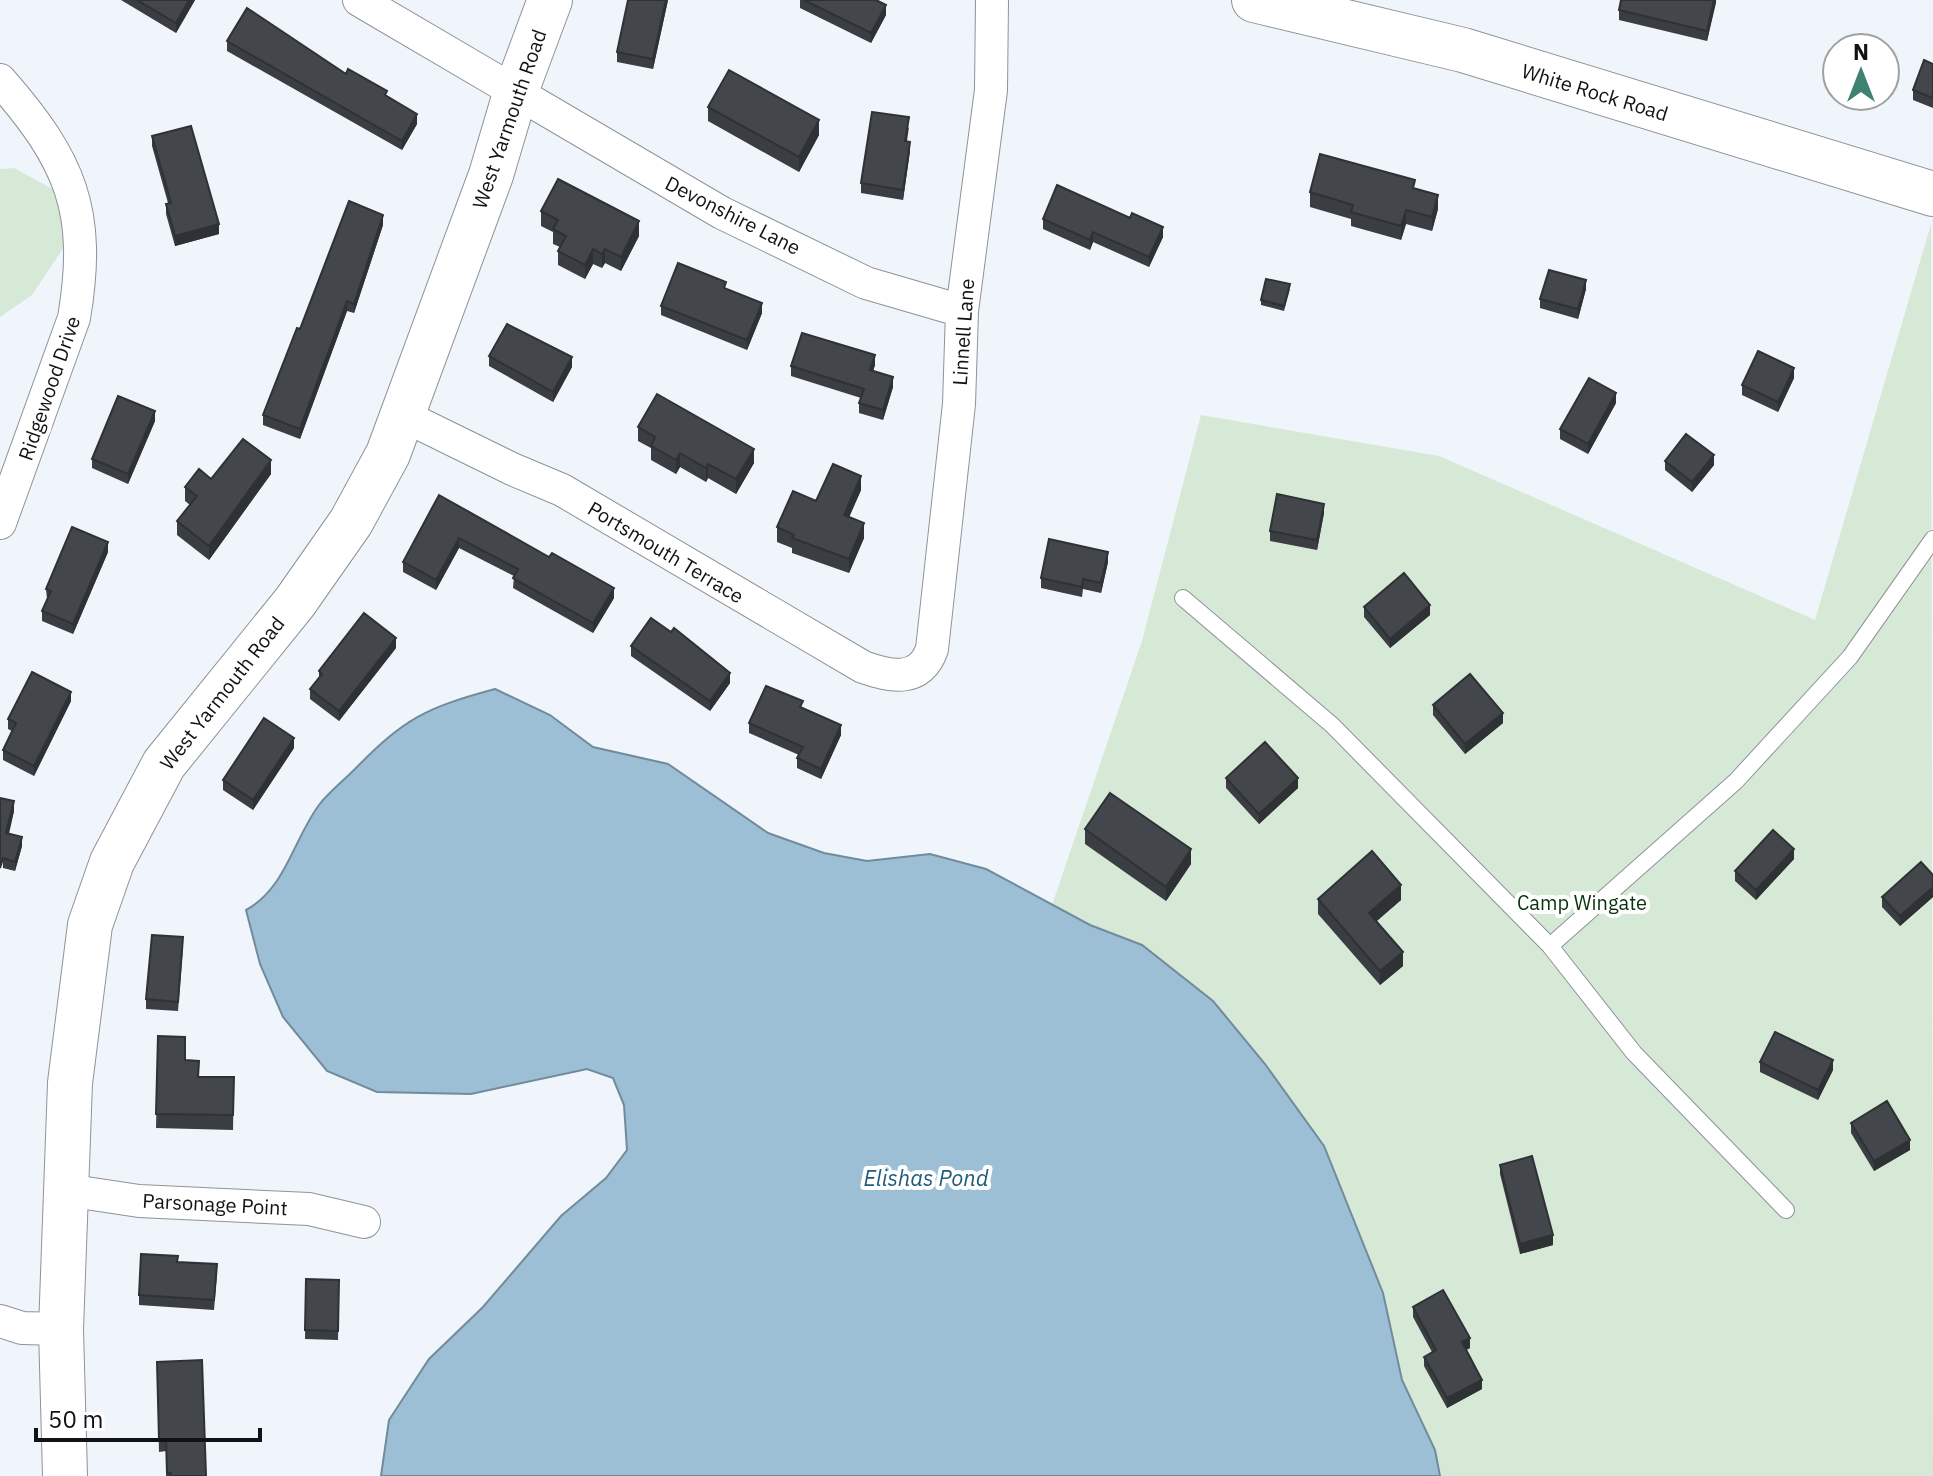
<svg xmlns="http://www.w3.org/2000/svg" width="1933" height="1476" font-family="'IBM Plex Sans',sans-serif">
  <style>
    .green { fill: #d6e8d6 }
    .water { fill: #9cbfd6; stroke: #728b9c; stroke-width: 2 }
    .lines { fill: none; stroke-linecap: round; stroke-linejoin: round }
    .lane-casing { stroke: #8e9398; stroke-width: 18 }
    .street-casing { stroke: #8e9398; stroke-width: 34 }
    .secondary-casing { stroke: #8e9398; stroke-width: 46 }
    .lane { stroke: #fff; stroke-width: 16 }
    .street { stroke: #fff; stroke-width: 32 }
    .secondary { stroke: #fff; stroke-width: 44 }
    .wall { fill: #3a3d41 }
    .shaded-wall { fill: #2f3235 }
    .building { fill: #43474c; stroke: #2f3235; stroke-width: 2 }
    .labels { text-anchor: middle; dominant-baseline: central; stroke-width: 8; stroke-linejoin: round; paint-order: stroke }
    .street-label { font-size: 20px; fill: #101214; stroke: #fff }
    .park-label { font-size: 20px; fill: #08330d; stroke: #fff }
    .water-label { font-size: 22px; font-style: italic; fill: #205c7c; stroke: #fff }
  </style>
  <rect width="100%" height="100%" fill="#eff5fa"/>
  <!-- green -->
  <path class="green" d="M14,168L60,193L74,232L32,295L0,317V169Z
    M1931,224L1933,1476H1440L1435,1450L1402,1380L1383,1293L1324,1146L1265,1064L1213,1001L1052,905L1142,641L1201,415L1439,456L1815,620Z"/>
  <!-- water -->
  <path class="water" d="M495,689L550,715L593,747L668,764L768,833L824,853L867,861L930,854L986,869L1090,925L1142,945L1213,1001L1265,1064L1324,1146L1383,1293L1402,1380L1435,1450L1440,1476H381L389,1420L429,1359L483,1307L561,1216L606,1178L627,1150L624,1105L613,1078L587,1069L471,1094L377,1092L327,1071L283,1017L260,964L246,910C286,888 293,840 319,805C328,793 342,782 354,770C405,718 425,708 495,689Z"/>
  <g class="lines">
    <defs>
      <path id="lane" d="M1183,598L1332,725L1550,946L1634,1053L1786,1210
        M1550,946L1736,781L1850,657L1933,539"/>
      <path id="street" d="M359,0L722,213L866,283L962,311
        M0,80C71,161 92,211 74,318L0,523
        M402,415L512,469L562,490L863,667C891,677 920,683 932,649L959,404L962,311L991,90L992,0
        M66,1190L139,1201L309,1209L364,1222
        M0,1321L22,1328L61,1329"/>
      <path id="secondary" d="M1254,0L1463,50L1933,194
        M65,1476L61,1329L70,1083L90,925L112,862L164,764L295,602L351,522L388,454L491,175L515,94L550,0"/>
    </defs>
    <!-- lane casing -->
    <use href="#lane" class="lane-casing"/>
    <!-- street casing -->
    <use href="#street" class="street-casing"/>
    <!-- secondary casing -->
    <use href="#secondary" class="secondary-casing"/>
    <!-- lane -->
    <use href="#lane" class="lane"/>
    <!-- street -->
    <use href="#street" class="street"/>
    <!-- secondary -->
    <use href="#secondary" class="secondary"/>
  </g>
  <!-- wall -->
  <path class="wall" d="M121,0H195L176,33Z
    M668,0L653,69L617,62V52Z
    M800,0H876L886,15L871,43L800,8Z
    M1716,0L1707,41L1619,20V10Z
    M227,41L346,74L387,97L417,124L402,150L227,51Z
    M1933,64V108L1913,100V90Z
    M708,107L819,135L799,172L708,121Z
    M909,127L907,141L910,151L903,200L861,193V183Z
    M152,136L219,234L175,246L166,214V204L168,203L152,146Z
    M1415,188L1438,209L1432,231L1406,224L1401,240L1351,226V219L1310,207V192Z
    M541,211L639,236L621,271L605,263L602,268L593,264L585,279L558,265V251L560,247L553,244V232L541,226Z
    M1043,219L1163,237L1149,267L1093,242L1090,250L1043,229Z
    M383,225L354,313L347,311L300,439L263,425V415L300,329Z
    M726,289L762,313L747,350L661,315V306Z
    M1290,289L1284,311L1261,305V300Z
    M1586,289L1578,319L1540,308V299Z
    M489,356L572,367L553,402L489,366Z
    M875,365L873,371L893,387L883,420L859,413V403L861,398L791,376V366Z
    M1794,378L1778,412L1742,395V385Z
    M1616,403L1588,454L1560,439V429Z
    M155,421L128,484L92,468V459Z
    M638,427L754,463L736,494L708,478L706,482L680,467L676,474L651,460V448L638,441Z
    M1665,461L1714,465L1692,492L1665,470Z
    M271,474L209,560L177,535V521L190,505L185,501V487L211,479Z
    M861,490L849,517L864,538L849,573L792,553V548L777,542V527L816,501Z
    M439,495L614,598L593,633L513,588L514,576L459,548L436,590L403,572V562Z
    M1324,513L1317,550L1270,541V531Z
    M108,552L73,634L42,621V611L47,599L46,589Z
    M1108,562L1101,593L1083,589L1082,597L1041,588V578Z
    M1364,607L1430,615L1390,648L1364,617Z
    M631,646L730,683L710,711L631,656Z
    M396,648L339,721L310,699V689L319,678V671Z
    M71,701L34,776L3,760V750L12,731L8,729V719Z
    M1433,705L1503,723L1465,754L1433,715Z
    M803,708L841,735L821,779L797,768V758L799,755L749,733V723Z
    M294,748L253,810L223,790V780Z
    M1226,778L1298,788L1259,824L1226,788Z
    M0,798L14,811L9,834L22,846L15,871L3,868Z
    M1085,829L1191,864L1166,901L1085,844Z
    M1794,859L1756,900L1735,881V871Z
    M1933,875V897L1900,926L1882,907V897Z
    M1318,899L1401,900L1376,921L1403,966L1380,985L1318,914Z
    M183,947L178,1011L146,1009V999Z
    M158,1036L185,1060L199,1077H234L233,1130L156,1128Z
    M1760,1062L1833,1070L1818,1100L1760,1072Z
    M1851,1123L1910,1150L1874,1171L1851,1133Z
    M1500,1165L1553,1245L1520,1254L1500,1174Z
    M177,1262L217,1274L214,1310L139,1305V1295Z
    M306,1279L339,1280L338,1340L305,1339Z
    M1413,1307L1470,1348L1466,1350L1482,1389L1447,1408L1424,1366V1357L1432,1352L1413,1317Z
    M157,1362L206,1476H166V1451L159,1452Z"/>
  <!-- shaded-wall -->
  <path class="shaded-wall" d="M189,0H195L176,33V23Z
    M666,0H668L653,69V59Z
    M1714,0H1716V3L1707,41V31Z
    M886,5V15L871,43V33Z
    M417,114V124L402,150V141Z
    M819,120V135L799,172V157Z
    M910,142V151L903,200V190Z
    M1438,195V209L1432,231V217Z
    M1406,210V224L1401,240V226Z
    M383,215V225L354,313V304Z
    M639,221V236L621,271V257Z
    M219,224V234L175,246V236Z
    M1163,227V237L1149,267V257Z
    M1093,232V242L1090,250V240Z
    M593,249V264L585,279V265Z
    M605,249V263L602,268V254Z
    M1586,280V289L1578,319V309Z
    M347,301V311L300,439V429Z
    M762,303V313L747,350V340Z
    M875,355V365L870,380V370Z
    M572,357V367L553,402V392Z
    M1794,368V378L1778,412V402Z
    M893,377V387L883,420V410Z
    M1616,393V403L1588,454V444Z
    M155,411V421L128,484V474Z
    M754,449V463L736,494V479Z
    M680,453V467L676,474V460Z
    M1714,455V465L1692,492V482Z
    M271,460V474L209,560V546Z
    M708,464V478L706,482V468Z
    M861,476V490L844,529V515Z
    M1324,504V513L1317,550V540Z
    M864,523V538L849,573V559Z
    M459,538V548L436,590V580Z
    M108,542V552L73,634V624Z
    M1108,552V562L1101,593V583Z
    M614,588V598L593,633V623Z
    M1430,605V615L1390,648V639Z
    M396,638V648L339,721V711Z
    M730,673V683L710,711V701Z
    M71,692V701L34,776V766Z
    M1503,713V723L1465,754V744Z
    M841,725V735L821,779V769Z
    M294,738V748L253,810V800Z
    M1298,778V788L1259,824V814Z
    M14,801V811L6,843V833Z
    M22,837V846L15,871V862Z
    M1191,849V864L1166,901V887Z
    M1794,849V859L1756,900V890Z
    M1401,885V900L1369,928V913Z
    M1933,887V897L1900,926V916Z
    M1403,952V966L1380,985V971Z
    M1833,1060V1070L1818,1100V1090Z
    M1910,1140V1150L1874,1171V1161Z
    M1553,1235V1245L1520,1254V1244Z
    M1470,1338V1348L1462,1352V1342Z
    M1482,1380V1389L1447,1408V1398Z"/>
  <!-- building -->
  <path class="building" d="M137,0H189L176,23Z
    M628,0H666L653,59L617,52Z
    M804,0H876L886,5L871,33Z
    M1621,0H1714L1707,31L1619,10Z
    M247,8L346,74L348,69L387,91L385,95L417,114L402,141L227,41Z
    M1924,60L1933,64V98L1913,90Z
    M729,70L819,120L799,157L708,107Z
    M872,112L909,117L905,141L910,142L903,190L861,183Z
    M191,126L219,224L175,236L166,204L171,203L152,136Z
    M1320,154L1415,180L1413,188L1438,195L1432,217L1406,210L1401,226L1351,212L1353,205L1310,192Z
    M558,179L639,221L621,257L605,249L602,254L593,249L585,265L558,251L566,236L553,229L558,220L541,211Z
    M1057,185L1130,218L1132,213L1163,227L1149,257L1093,232L1090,240L1043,219Z
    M349,201L383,215L354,304L347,301L300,429L263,415L297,328L300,329Z
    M678,263L726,282L724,288L762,303L747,340L661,306Z
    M1549,270L1586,280L1578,309L1540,299Z
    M1266,279L1290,284L1284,306L1261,300Z
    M507,324L572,357L553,392L489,356Z
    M802,333L875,355L870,370L893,377L883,410L859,403L864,389L791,366Z
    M1758,351L1794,368L1778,402L1742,385Z
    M1589,378L1616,393L1588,444L1560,429Z
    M657,394L754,449L736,479L708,464L706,468L680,453L676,460L651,446L655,437L638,427Z
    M118,396L155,411L128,474L92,459Z
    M1686,434L1714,455L1692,482L1665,461Z
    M243,439L271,460L209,546L177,521L197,496L185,487L199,469L211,479Z
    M833,464L861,476L844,515L864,523L849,559L792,538L794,535L777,527L793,491L816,501Z
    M1277,494L1324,504L1317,540L1270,531Z
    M439,495L549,557L552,553L614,588L593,623L513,578L518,569L459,538L436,580L403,562Z
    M72,527L108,542L73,624L42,611L51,591L46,589Z
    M1049,539L1108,552L1101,583L1083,579L1082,587L1041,578Z
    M1404,573L1430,605L1390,639L1364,607Z
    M364,613L396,638L339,711L310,689L322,674L319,671Z
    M651,618L671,632L674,628L730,673L710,701L631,646Z
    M32,672L71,692L34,766L3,750L16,723L8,719Z
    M1470,674L1503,713L1465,744L1433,705Z
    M766,686L803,701L800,707L841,725L821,769L797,758L803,747L749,723Z
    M264,718L294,738L253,800L223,780Z
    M1265,742L1298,778L1259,814L1226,778Z
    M1110,793L1191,849L1166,887L1085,829Z
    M0,798L14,801L6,833L22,837L15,862L3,858L0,868Z
    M1773,830L1794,849L1756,890L1735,871Z
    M1372,851L1401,885L1369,913L1403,952L1380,971L1318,899Z
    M1921,862L1933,875V887L1900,916L1882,897Z
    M152,935L183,937L178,1002L146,999Z
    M1775,1032L1833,1060L1818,1090L1760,1062Z
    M158,1036L185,1037V1060L199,1061L198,1077H234L233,1115L156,1114Z
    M1887,1101L1910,1140L1874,1161L1851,1123Z
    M1532,1156L1553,1235L1520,1244L1500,1165Z
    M141,1254L178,1256L177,1262L217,1264L214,1300L139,1295Z
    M306,1279L339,1280L338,1331L305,1330Z
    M1443,1290L1470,1338L1462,1342L1482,1380L1447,1398L1424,1357L1436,1350L1413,1307Z
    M202,1360L206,1476H170L171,1473H167L166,1439H159L157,1362Z"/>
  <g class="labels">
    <!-- street labels -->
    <g class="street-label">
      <text transform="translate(1595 92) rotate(17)">White Rock Road</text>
      <text transform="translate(509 119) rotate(-71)">West Yarmouth Road</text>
      <text transform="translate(733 215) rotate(27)">Devonshire Lane</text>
      <text transform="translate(963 332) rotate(-86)">Linnell Lane</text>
      <text transform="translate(49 388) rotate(-71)">Ridgewood Drive</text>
      <text transform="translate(666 552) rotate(31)">Portsmouth Terrace</text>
      <text transform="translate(222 693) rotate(-52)">West Yarmouth Road</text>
      <text transform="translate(215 1204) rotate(3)">Parsonage Point</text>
    </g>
    <!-- park labels -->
    <g class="park-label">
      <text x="1582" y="902">Camp Wingate</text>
    </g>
    <!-- water labels -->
    <g class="water-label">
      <text x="926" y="1177">Elishas Pond</text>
    </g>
  </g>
  <!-- north arrow -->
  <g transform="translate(1861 72)"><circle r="38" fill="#ffffff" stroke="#9fa0a1" stroke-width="2"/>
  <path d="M0-6L14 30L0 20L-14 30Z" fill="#408272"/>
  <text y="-12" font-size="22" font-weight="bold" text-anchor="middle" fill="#101214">N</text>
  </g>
  <!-- scale -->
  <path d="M36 1428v12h224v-12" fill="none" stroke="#101214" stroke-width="4"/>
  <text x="48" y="1428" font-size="24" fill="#101214" stroke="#ffffff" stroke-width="6" paint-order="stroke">50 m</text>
</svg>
